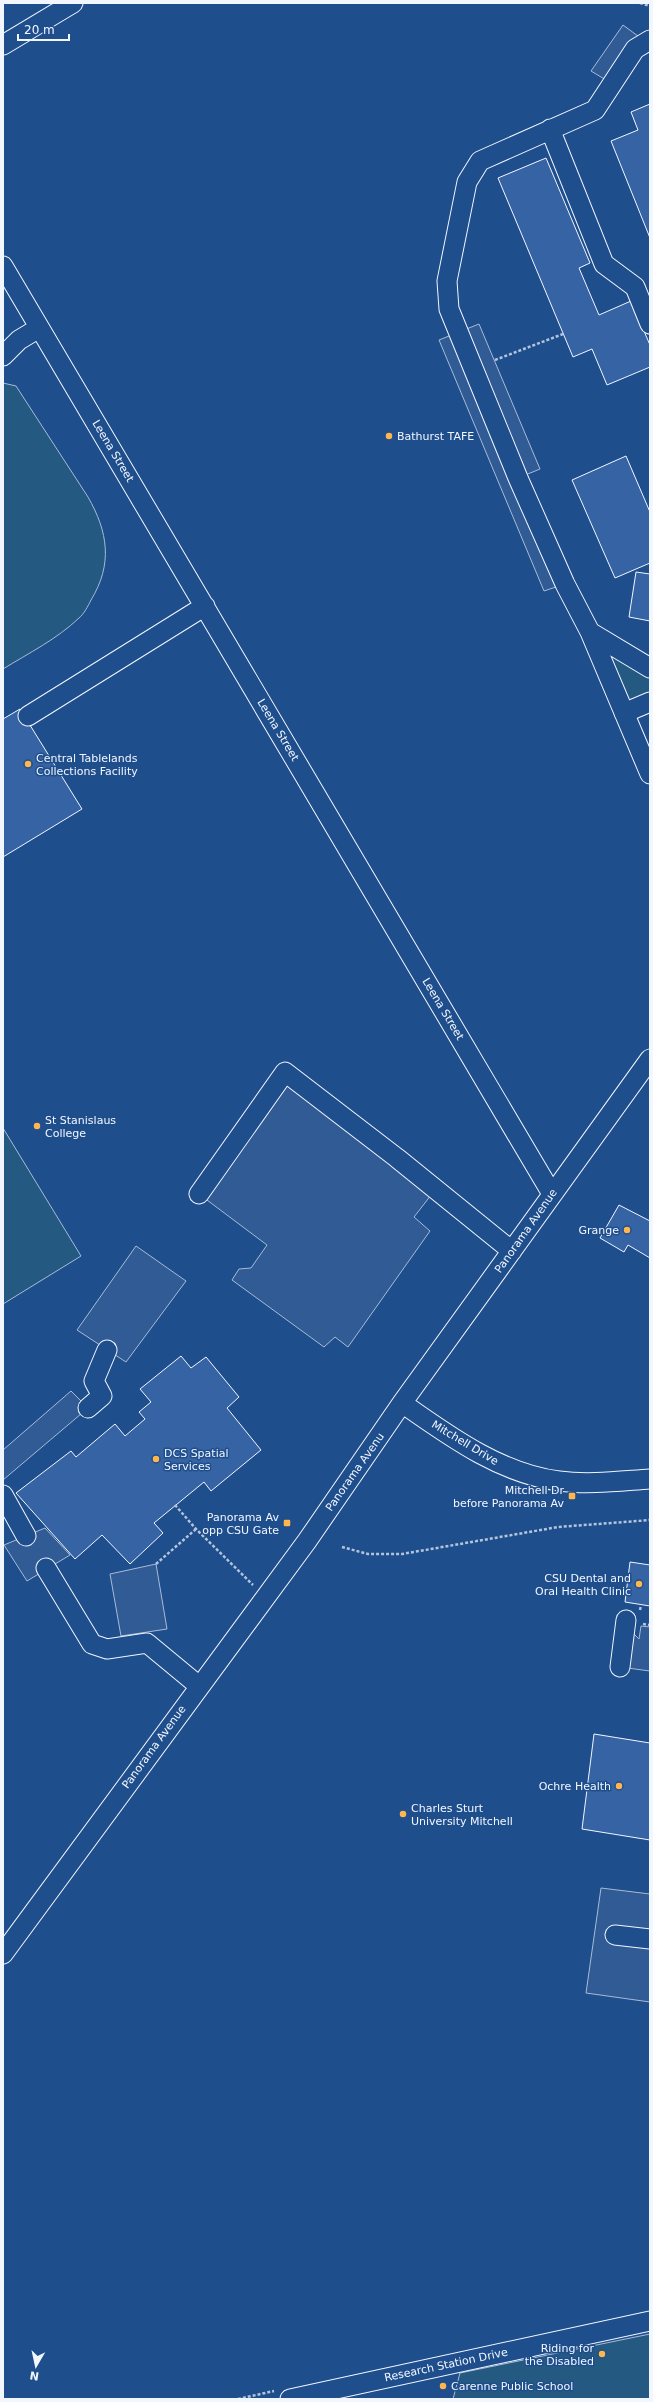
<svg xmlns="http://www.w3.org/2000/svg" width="653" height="2402" font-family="'DejaVu Sans',sans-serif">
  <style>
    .green { fill: #245a82; stroke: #a8bbd7 }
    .parking { fill: #305b95; stroke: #a8bbd7 }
    .building { fill: #3563a3; stroke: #f2f6ff }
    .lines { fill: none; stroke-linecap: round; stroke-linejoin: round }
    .minor-casing { stroke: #f2f6ff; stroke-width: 21 }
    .path { stroke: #b3c4dc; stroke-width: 2.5; stroke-dasharray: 3 2; stroke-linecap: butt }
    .minor { stroke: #1f4e8c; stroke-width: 19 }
    .poi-dot { fill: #ffb74d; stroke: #1f4e8c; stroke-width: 1.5 }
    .labels { text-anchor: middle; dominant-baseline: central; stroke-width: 3; stroke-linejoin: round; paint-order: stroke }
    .poi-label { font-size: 11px; fill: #f2f6ff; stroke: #1f4e8c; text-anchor: start }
    .street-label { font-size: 11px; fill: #f2f6ff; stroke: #1f4e8c }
  </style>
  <rect width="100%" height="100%" fill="#1f4e8c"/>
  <!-- green -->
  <path class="green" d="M3,383L16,386L88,497C108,532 113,564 91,600C88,606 84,614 79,618C57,639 29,653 3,669Z
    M590,632L650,668V702L624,713Z
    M3,1128L81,1256L3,1304Z
    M650,2334V2399H453L460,2373Z"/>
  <!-- parking -->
  <path class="parking" d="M623,25L646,42L611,83L591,71Z
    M479,324L540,469L518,478L565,584L544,591L439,340Z
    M285,1072L435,1190L414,1217L430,1231L348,1347L335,1337L324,1347L232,1280L239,1269L251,1268L267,1245L199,1194Z
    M136,1246L186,1281L126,1362L77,1330Z
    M71,1391L88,1408L3,1480V1450Z
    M45,1528L70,1555L27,1581L4,1545Z
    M156,1564L167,1629L121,1636L110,1574Z
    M641,1626L650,1627V1671L612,1666L633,1633L639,1639Z
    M601,1888L650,1894V2002L586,1993Z"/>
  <!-- building -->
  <path class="building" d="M650,104V238L611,141L638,130L631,112Z
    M546,158L590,263L579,268L599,315L631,301L650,345V367L607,385L592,349L573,357L498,178Z
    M626,456L650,512V563L615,578L572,480Z
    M636,572L650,574V621L629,617Z
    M20,709L82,809L3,857V719Z
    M619,1205L650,1221V1258L628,1245L624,1252L600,1238Z
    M181,1356L191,1368L206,1357L239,1397L227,1408L261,1450L211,1491L204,1482L154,1523L163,1533L130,1564L102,1535L75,1559L16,1493L71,1451L76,1457L115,1424L125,1436L145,1419L139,1412L151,1402L140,1389Z
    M630,1562L650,1565V1606L625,1602Z
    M594,1734L650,1743V1840L582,1829Z"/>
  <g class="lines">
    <defs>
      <path id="minor" d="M650,40L635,49L595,110L480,161L467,182L447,281L449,309L518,478L565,584L590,632L650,774
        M3,45L73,3
        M550,129L604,264L635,287L650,324
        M3,266L552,1194
        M3,356L19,340L39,328
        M590,632L650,668
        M624,713L650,702
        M28,716L205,606
        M199,1194L285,1072L397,1158L512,1251
        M402,1403C449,1436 501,1474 559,1481C589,1485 620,1481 650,1479
        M88,1408L102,1396L94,1381L107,1350
        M3,1495L26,1536
        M46,1568L92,1644L107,1649L147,1643L199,1686
        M620,1667L626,1620
        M615,1935L650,1939
        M3,1954L307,1541L402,1403L650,1059
        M290,2399L650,2321"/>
    </defs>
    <!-- minor casing -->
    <use href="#minor" class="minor-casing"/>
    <!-- path -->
    <path class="path" d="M640,3L650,6
      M495,360L563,334
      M175,1505L196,1529L253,1585
      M342,1547L368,1554H402L558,1527L650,1520
      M156,1564L196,1529
      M640,1610L641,1605
      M643,1624L650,1625
      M238,2399L274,2391"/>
    <!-- minor -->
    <use href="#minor" class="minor"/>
  </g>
  <!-- markers -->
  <g class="poi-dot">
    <circle cx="389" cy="436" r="4"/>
    <circle cx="28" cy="764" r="4"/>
    <circle cx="37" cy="1126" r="4"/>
    <circle cx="627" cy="1230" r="4"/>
    <circle cx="156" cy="1459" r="4"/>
    <rect x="568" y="1492" width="8" height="8" rx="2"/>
    <rect x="283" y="1519" width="8" height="8" rx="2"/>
    <circle cx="639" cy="1584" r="4"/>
    <circle cx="619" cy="1786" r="4"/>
    <circle cx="403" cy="1814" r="4"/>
    <circle cx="602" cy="2354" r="4"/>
    <circle cx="443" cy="2386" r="4"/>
  </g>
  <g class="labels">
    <!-- poi labels -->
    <g class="poi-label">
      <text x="397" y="436">Bathurst TAFE</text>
      <text x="36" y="758">Central Tablelands<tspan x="36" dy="13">Collections Facility</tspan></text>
      <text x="45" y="1120">St Stanislaus<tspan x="45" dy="13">College</tspan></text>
      <text x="619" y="1230" text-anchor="end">Grange</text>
      <text x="164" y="1453">DCS Spatial<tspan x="164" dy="13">Services</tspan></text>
      <text x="564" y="1490" text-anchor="end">Mitchell Dr<tspan x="564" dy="13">before Panorama Av</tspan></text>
      <text x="279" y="1517" text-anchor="end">Panorama Av<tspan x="279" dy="13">opp CSU Gate</tspan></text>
      <text x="631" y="1578" text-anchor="end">CSU Dental and<tspan x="631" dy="13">Oral Health Clinic</tspan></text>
      <text x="611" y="1786" text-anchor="end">Ochre Health</text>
      <text x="411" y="1808">Charles Sturt<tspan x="411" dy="13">University Mitchell</tspan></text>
      <text x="594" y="2348" text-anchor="end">Riding for<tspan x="594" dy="13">the Disabled</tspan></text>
      <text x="451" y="2386">Carenne Public School</text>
    </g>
    <!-- street labels -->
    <g class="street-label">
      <text transform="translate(113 451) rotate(59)">Leena Street</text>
      <text transform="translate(278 730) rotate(59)">Leena Street</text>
      <text transform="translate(443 1009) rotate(59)">Leena Street</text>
      <text transform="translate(526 1231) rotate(-55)">Panorama Avenue</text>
      <text transform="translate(465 1443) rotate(31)">Mitchell Drive</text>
      <text transform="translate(355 1472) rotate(-55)">Panorama Avenu</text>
      <text transform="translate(154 1747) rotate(-54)">Panorama Avenue</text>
      <text transform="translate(446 2365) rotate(-12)">Research Station Drive</text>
    </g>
  </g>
  <!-- border -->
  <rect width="653" height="2402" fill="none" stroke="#f2f6ff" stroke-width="8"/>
  <!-- north arrow -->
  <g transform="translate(36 2366) rotate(189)" stroke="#1f4e8c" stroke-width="3" paint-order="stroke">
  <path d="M0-3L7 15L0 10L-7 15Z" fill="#f2f6ff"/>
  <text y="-6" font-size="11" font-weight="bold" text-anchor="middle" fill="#f2f6ff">N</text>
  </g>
  <!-- scale -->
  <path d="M18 34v6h51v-6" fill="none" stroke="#f2f6ff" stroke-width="2"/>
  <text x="24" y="34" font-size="12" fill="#f2f6ff" stroke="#1f4e8c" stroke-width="3" paint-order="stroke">20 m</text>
</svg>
